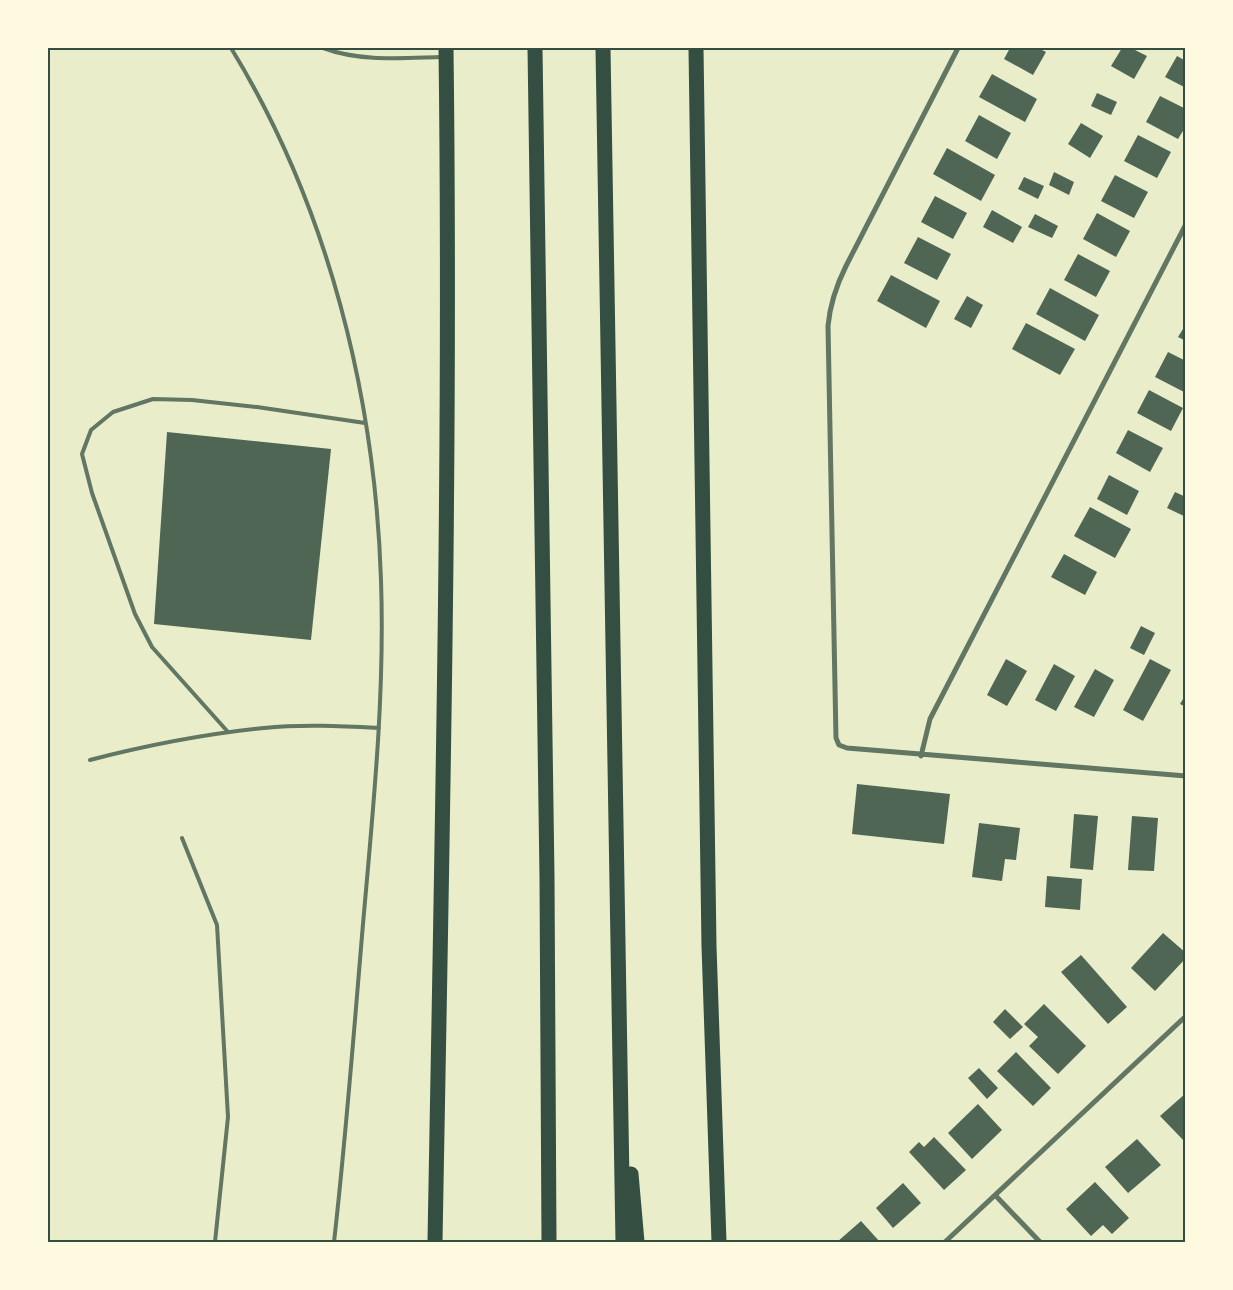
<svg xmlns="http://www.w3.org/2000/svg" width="1233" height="1290" font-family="'PT Sans',sans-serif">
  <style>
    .building { fill: #4f6655 }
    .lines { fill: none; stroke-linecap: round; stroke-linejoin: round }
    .service { stroke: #617663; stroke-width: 4 }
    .minor { stroke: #617663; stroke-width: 5 }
    .motorway { stroke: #344e41; stroke-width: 15 }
    .neatline { fill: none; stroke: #344e41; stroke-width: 2 }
  </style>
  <rect width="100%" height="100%" fill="#e9edc9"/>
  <!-- building -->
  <path class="building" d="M1010,48H1038L1046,52L1033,75L1004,59Z
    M1122,48H1131L1147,56L1134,79L1111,66Z
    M1177,56L1186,61V88L1165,77Z
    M992,74L1037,99L1025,122L979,97Z
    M1097,93L1117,102L1111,115L1091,106Z
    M1160,96L1186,109V126L1178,139L1146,122Z
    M979,115L1011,133L997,159L965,141Z
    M1081,123L1103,136L1090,158L1068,144Z
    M1138,135L1171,152L1157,178L1124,161Z
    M947,148L995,175L981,201L933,174Z
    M1054,172L1074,182L1069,195L1049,185Z
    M1115,175L1148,192L1134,218L1101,201Z
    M1024,177L1044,186L1038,199L1018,189Z
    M935,196L967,213L953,239L921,222Z
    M992,210L1022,227L1013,243L983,227Z
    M1097,213L1130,231L1116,257L1083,239Z
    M1035,214L1058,226L1052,238L1028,227Z
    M918,237L951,254L937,280L904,263Z
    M1078,254L1110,271L1096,297L1064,280Z
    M891,275L940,301L926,328L877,301Z
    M1050,288L1099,315L1085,341L1036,314Z
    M967,296L983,305L971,328L954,319Z
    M1026,323L1075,349L1060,375L1012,349Z
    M1186,324V341L1178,337Z
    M1168,352L1186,361V393L1155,377Z
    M1149,390L1183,408L1171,431L1137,413Z
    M1128,430L1163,448L1150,472L1116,453Z
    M167,432L331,449L311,640L154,624Z
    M1109,475L1139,491L1127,515L1097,499Z
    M1175,492L1186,497V517L1167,508Z
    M1090,507L1131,529L1115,558L1074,536Z
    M1064,554L1097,572L1085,595L1051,577Z
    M1141,626L1155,633L1144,655L1130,648Z
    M1006,659L1027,671L1007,706L987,695Z
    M1150,659L1171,670L1143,721L1123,710Z
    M1054,664L1075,676L1056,711L1035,700Z
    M1095,669L1114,680L1094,717L1074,707Z
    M1186,694V707L1180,704Z
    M857,784L950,794L944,844L852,834Z
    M1074,814L1098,816L1093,870L1070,868Z
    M1132,816L1158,818L1154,871L1128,870Z
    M979,823L1020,828L1016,860L1005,859L1002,881L972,877Z
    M1047,876L1082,879L1080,910L1045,907Z
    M1163,933L1186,953V958L1155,991L1131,968Z
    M1081,955L1127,1007L1108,1024L1061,972Z
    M1044,1004L1086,1046L1058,1074L1029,1046L1038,1037L1024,1024Z
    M1005,1009L1023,1027L1010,1039L993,1022Z
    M1016,1052L1051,1088L1033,1106L997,1071Z
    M979,1068L998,1088L987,1099L968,1078Z
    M1186,1093V1143L1160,1116Z
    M978,1104L1002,1130L972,1159L948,1133Z
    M934,1137L966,1170L944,1190L909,1152L919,1142L924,1147Z
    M1137,1139L1161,1165L1128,1193L1105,1167Z
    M1095,1182L1129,1218L1112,1234L1103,1225L1091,1236L1066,1209Z
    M903,1183L921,1203L893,1228L876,1208Z
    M861,1221L880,1242H837Z"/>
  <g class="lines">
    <!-- service -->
    <path class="service" d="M231,48C328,206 375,396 381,580C385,695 373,810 363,924C354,1030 346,1137 334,1242
      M323,48C361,62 402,58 442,57
      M228,732L152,647L135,614L92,493L82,454L91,430L113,412L153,399L192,400L257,407L365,423
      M90,760C148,745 205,734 264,728C302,724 341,726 379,728
      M182,838L217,925L228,1117L215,1242"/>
    <!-- minor -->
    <path class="minor" d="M958,48L846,266C836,286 830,304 828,326L836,738L839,745L847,748L1186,776
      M921,756L930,719L1186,224
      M995,1195L1040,1242
      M945,1242L1186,1016"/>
    <!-- motorway -->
    <path class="motorway" d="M535,48L547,877L549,1242
      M603,48L623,1242
      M696,48L709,946L719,1242
      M631,1174L637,1242
      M435,1242C442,844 451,446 446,48"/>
  </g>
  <!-- border -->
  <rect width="1233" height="1290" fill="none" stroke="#fefae0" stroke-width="98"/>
  <rect x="49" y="49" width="1135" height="1192" class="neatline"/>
</svg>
